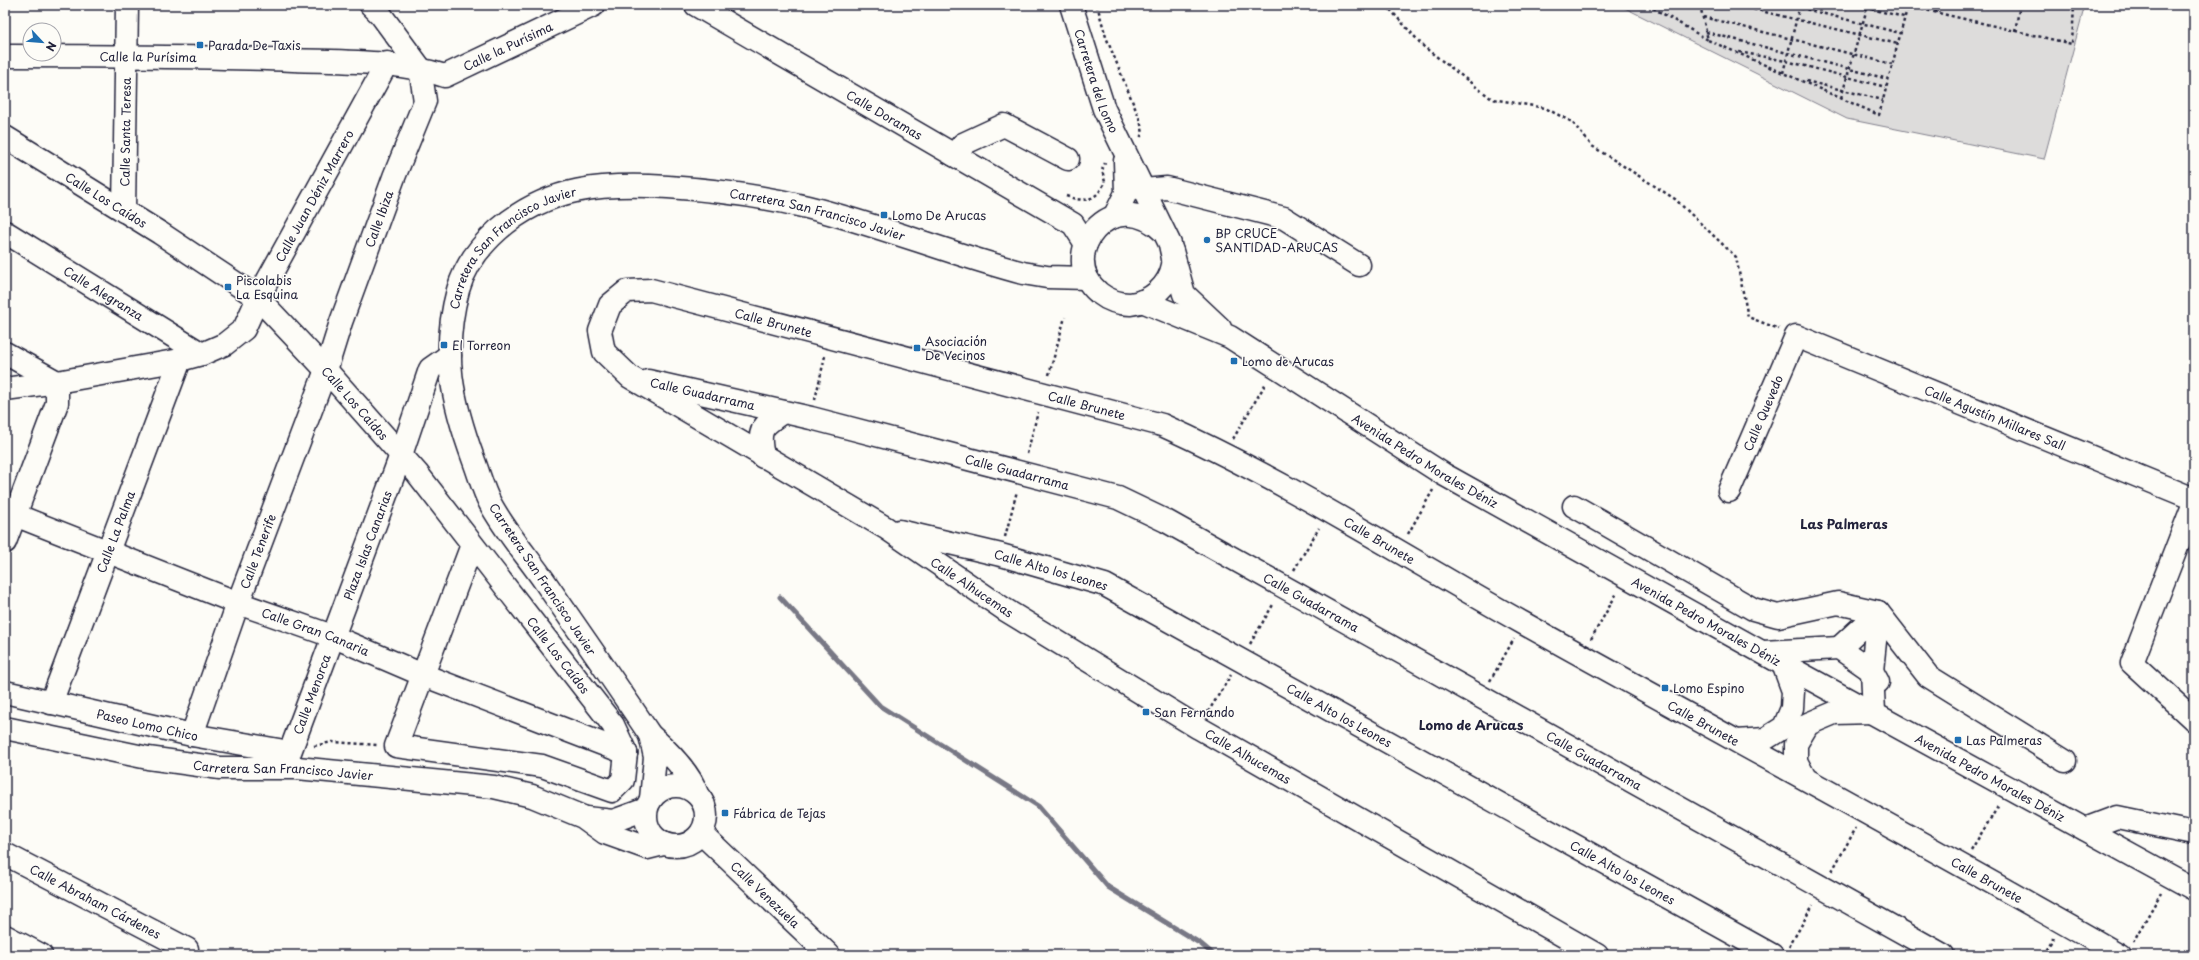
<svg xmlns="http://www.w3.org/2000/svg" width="2199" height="960" font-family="'Playpen Sans',sans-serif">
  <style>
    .green { fill: #dddcdb; stroke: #807f8b }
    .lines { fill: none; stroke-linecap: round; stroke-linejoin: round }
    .stream { stroke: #787885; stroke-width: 5 }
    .minor-casing { stroke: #22223b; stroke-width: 25 }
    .major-casing { stroke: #22223b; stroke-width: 25 }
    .path { stroke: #22223b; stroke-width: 2.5; stroke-dasharray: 3 3; stroke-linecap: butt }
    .minor { stroke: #fdfcf7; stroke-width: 22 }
    .major { stroke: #fdfcf7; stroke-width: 22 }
    .poi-dot { fill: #1f6fb2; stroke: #fdfcf7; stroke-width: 1.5 }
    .labels { text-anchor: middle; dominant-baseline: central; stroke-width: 3; stroke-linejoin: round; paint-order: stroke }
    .poi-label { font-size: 12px; fill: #22223b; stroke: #fdfcf7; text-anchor: start }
    .street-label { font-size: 12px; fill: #22223b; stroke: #fdfcf7 }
    .neighbourhood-label { font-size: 13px; font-weight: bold; fill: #22223b; stroke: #fdfcf7 }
  </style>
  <rect width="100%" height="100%" fill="#fdfcf7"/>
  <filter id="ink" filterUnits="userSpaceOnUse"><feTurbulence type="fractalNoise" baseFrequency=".025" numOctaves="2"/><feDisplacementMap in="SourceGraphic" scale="8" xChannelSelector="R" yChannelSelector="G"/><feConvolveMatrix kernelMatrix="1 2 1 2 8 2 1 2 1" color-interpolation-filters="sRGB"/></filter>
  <g filter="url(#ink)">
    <!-- green -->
    <path class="green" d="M1619,5H2085L2044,159L1847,119Z"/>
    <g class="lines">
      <!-- stream -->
      <path class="stream" d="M780,597L880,706L1038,806L1108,887L1201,944L1214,955"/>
      <defs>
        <g id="minor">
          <path id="s1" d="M696,5L1073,224L1086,244"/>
          <path id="s2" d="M5,56C101,56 197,56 293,60C344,62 396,60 445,76L594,5"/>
          <path id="s3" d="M5,137L160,233L258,298L326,370L417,473L613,725L626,753"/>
          <path d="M954,155L963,144L1004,125L1068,159"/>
          <path d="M1143,190L1167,188L1284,218L1359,265"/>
          <path id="s4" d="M124,211L127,5"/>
          <path id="s5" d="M5,232L202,354"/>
          <path d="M1172,251L1184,294L1220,328"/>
          <path id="s6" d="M1142,301L1230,337L1443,474L1783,664L2194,889"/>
          <path d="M5,353L57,382V403L5,542"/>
          <path id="s7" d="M648,381L811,418L1118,498L1166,521L1943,955"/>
          <path id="s8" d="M5,389L57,382L180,360L202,354L225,344L244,329L258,298L387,63"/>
          <path d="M763,457C758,430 760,427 783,412"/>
          <path id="s9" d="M1729,491L1796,336L2194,499"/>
          <path d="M2194,503L2132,663L2194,720"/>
          <path d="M1574,506L1753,609L1778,616L1838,603L1878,612L1928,676L2065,761"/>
          <path id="s10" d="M5,511L238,603L332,636L423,675L626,753"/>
          <path id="s11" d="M899,531L1001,555L1105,585L1772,955"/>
          <path d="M472,545L396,746L542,766L612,791L623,780L626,753"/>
          <path d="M1763,652L1839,648L1872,671L1878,682"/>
          <path id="s12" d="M5,692L192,735L290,752L401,455L430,369L450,355"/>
          <path id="s13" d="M51,703L180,360"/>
          <path id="s14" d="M192,735L238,603L326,370L341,322L394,177L425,101L420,68L381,15L371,5"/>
          <path d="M1737,741L1765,739L1784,727L1792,708L1793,691L1783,664"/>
          <path d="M1805,778L1796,761V744L1808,724L1834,713L1874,712L1872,671L1878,612L1839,648"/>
          <path d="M2085,829L2117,817L2194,833"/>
          <path id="s15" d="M701,833L829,955"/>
          <path id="s16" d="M5,854L187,949"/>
          <path d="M5,936L41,955"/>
          <path id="s17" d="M1597,955L1199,728L1004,609L886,528L630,377L604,352L600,331L610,305L627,291L651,290L1162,425C1287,481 1403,556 1523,623C1722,734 1923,842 2120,955"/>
        </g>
        <g id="major">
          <path id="s18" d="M1071,5L1104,109L1170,244C1171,251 1174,258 1173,265C1169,286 1151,302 1130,304C1119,304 1108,300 1099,293C1054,256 1112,181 1164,232"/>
          <path d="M1114,217L1126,193L1125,161"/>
          <path id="s19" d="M5,728L148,758L220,768H297L494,787L532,796L583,817L605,833L647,848L663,844"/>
          <path d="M650,735L655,757L651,799"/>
          <circle cx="676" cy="816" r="30"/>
          <path id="s20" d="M697,794C691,774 666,749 650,735C616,684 580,633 545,582C527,556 505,531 490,503C483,490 479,474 474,461C452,401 441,353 458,290C465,265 479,247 498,230C548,186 604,183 668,187C714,190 762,196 807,207C880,225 950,254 1023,273L1047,277L1087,278"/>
          <path d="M586,818L613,821L646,809"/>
        </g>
      </defs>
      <!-- minor casing -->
      <use href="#minor" class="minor-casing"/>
      <!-- major casing -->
      <use href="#major" class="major-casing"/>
      <!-- path -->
      <path class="path" d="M1097,5L1106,37L1140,120L1143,133L1139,139
        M1386,5L1424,47L1492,99L1545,108L1572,122L1592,146L1675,199L1736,257L1748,317L1779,329
        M1648,5L1708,40
        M1700,5L1708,40L1879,115L1908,5
        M1736,5L1898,44
        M1789,5L1900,33
        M1854,5L1904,17
        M1904,5L2072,44L2074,5
        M1936,13L1938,5
        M1703,17L1892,64
        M2015,31L2020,5
        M1706,32L1888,79
        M1739,52L1786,61L1886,87
        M1783,73L1800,5
        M1806,81L1883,100
        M1841,98L1868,5
        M1066,196C1086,203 1096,201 1105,182L1102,170L1105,163
        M1049,375L1065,317
        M815,400L825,356
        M1233,439L1266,383
        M1027,454L1038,412
        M1408,534L1433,490
        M1005,537L1017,491
        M1294,570L1319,528
        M1591,639L1617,593
        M1250,644L1274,603
        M1490,681L1514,639
        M1208,712L1231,675
        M314,746L332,742L378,745
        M1971,850L1999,805
        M1832,871L1856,828
        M2133,942L2161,893
        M1789,947L1813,905
        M2044,955L2053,938"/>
      <!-- minor -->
      <use href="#minor" class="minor"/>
      <!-- major -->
      <use href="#major" class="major"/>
    </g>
  </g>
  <!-- markers -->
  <g class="poi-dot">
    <rect x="196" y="41" width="8" height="8" rx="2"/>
    <rect x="880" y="211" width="8" height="8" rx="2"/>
    <circle cx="1207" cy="240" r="4"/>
    <rect x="224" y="283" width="8" height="8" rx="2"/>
    <rect x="440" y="341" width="8" height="8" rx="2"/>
    <rect x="913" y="344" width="8" height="8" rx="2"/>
    <rect x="1230" y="357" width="8" height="8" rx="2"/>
    <rect x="1661" y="684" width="8" height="8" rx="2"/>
    <rect x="1142" y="708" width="8" height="8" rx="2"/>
    <rect x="1954" y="736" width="8" height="8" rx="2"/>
    <rect x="721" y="809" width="8" height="8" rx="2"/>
  </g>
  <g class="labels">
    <!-- poi labels -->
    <g class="poi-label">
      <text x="208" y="45">Parada De Taxis</text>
      <text x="892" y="215">Lomo De Arucas</text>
      <text x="1215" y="233">BP CRUCE<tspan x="1215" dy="14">SANTIDAD-ARUCAS</tspan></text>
      <text x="236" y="280">Piscolabis<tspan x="236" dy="14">La Esquina</tspan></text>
      <text x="925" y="341">Asociación<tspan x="925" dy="14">De Vecinos</tspan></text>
      <text x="452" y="345">El Torreon</text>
      <text x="1242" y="361">Lomo de Arucas</text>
      <text x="1673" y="688">Lomo Espino</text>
      <text x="1154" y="712">San Fernando</text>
      <text x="1966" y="740">Las Palmeras</text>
      <text x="733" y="813">Fábrica de Tejas</text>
    </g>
    <!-- street labels -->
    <g class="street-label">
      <text stroke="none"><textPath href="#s2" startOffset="511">Calle la Purísima</textPath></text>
      <text stroke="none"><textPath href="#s2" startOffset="143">Calle la Purísima</textPath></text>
      <text stroke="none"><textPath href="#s18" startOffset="80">Carretera del Lomo</textPath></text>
      <text stroke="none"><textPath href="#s1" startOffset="218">Calle Doramas</textPath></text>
      <text stroke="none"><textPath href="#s4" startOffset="79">Calle Santa Teresa</textPath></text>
      <text stroke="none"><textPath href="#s8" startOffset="400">Calle Juan Déniz Marrero</textPath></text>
      <text stroke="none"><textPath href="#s3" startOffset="119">Calle Los Caídos</textPath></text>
      <text stroke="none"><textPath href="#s20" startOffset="984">Carretera San Francisco Javier</textPath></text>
      <text stroke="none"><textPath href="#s14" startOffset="549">Calle Ibiza</textPath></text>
      <text stroke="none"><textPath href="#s20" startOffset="649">Carretera San Francisco Javier</textPath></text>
      <text stroke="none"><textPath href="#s5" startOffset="116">Calle Alegranza</textPath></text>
      <text stroke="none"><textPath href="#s17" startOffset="1385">Calle Brunete</textPath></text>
      <text stroke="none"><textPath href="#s7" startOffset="56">Calle Guadarrama</textPath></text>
      <text stroke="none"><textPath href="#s3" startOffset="443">Calle Los Caídos</textPath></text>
      <text stroke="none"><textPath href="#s17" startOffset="1709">Calle Brunete</textPath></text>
      <text stroke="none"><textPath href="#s9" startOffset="85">Calle Quevedo</textPath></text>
      <text stroke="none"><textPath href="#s9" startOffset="384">Calle Agustín Millares Sall</textPath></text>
      <text stroke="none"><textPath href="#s6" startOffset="326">Avenida Pedro Morales Déniz</textPath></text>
      <text stroke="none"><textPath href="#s7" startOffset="380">Calle Guadarrama</textPath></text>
      <text stroke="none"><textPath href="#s13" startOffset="183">Calle La Palma</textPath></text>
      <text stroke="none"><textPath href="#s17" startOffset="2033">Calle Brunete</textPath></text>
      <text stroke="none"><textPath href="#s12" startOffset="512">Plaza Islas Canarias</textPath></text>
      <text stroke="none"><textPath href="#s14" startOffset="195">Calle Tenerife</textPath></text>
      <text stroke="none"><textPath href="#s11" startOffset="157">Calle Alto los Leones</textPath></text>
      <text transform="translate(543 579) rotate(56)">Carretera San Francisco Javier</text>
      <text transform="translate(972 587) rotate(34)">Calle Alhucemas</text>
      <text stroke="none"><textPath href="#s7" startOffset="704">Calle Guadarrama</textPath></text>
      <text stroke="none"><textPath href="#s6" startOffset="650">Avenida Pedro Morales Déniz</textPath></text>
      <text stroke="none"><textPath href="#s10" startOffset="333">Calle Gran Canaria</textPath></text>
      <text stroke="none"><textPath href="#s3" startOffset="767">Calle Los Caídos</textPath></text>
      <text stroke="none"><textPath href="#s12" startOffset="353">Calle Menorca</textPath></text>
      <text stroke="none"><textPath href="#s11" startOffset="481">Calle Alto los Leones</textPath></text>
      <text stroke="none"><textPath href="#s17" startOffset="2405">Calle Brunete</textPath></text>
      <text stroke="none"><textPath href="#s12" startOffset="146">Paseo Lomo Chico</textPath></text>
      <text transform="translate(1248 756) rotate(30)">Calle Alhucemas</text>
      <text stroke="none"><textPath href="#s7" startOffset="1028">Calle Guadarrama</textPath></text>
      <text stroke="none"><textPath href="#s19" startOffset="282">Carretera San Francisco Javier</textPath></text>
      <text stroke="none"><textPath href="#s6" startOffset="974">Avenida Pedro Morales Déniz</textPath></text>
      <text stroke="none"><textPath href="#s11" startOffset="805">Calle Alto los Leones</textPath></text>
      <text stroke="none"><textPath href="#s17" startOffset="2729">Calle Brunete</textPath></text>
      <text stroke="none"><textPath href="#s15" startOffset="89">Calle Venezuela</textPath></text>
      <text stroke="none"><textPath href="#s16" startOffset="102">Calle Abraham Cárdenes</textPath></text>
    </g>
    <!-- neighbourhood labels -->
    <g class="neighbourhood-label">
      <text x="1844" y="523">Las Palmeras</text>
      <text x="1471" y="724">Lomo de Arucas</text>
    </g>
  </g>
  <!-- margin -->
  <rect width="2199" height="960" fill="none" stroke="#fdfcf7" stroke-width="20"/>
  <rect x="10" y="10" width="2179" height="940" fill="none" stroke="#22223b" stroke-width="1.5" filter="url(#ink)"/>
  <!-- north arrow -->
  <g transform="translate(42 42) rotate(116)"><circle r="19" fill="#fdfcf7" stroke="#a5a5ac"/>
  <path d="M0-3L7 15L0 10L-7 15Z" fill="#1f6fb2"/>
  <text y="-6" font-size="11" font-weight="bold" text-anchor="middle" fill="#22223b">N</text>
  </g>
</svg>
